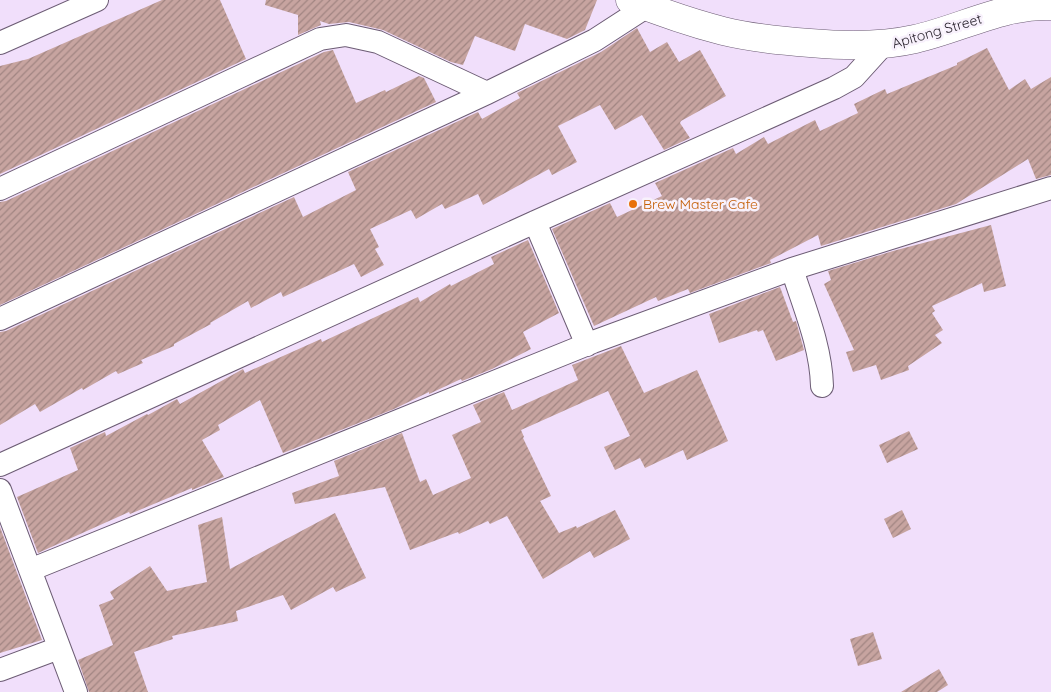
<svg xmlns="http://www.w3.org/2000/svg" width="1051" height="692" font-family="Quicksand,sans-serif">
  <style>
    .building { fill: url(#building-hatch) }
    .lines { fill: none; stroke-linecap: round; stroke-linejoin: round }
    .minor-casing { stroke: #6c5c74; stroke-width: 24 }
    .tertiary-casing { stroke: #6c5c74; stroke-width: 29 }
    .minor { stroke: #fff; stroke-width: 22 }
    .tertiary { stroke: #fff; stroke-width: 28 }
    .food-dot { fill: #e8710a; stroke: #f8f1fc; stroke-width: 2 }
    .labels { text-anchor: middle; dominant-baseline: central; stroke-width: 5; stroke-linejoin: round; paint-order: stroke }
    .street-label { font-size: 14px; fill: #231d27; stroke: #f8f1fc }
    .food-label { font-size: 14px; fill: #c56008; stroke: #f8f1fc; text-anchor: start }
  </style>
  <defs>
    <pattern id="building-hatch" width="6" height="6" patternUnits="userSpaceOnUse" patternTransform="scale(1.25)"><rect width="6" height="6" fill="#c7a4a0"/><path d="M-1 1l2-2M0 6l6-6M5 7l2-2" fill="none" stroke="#a18582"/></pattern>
  </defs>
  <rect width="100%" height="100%" fill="#f1dffb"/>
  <!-- building -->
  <path class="building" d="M162,0H220L246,59L0,174V66L28,59Z
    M266,0H597L585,30L567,39L525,24L515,51L475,36L463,65L451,62L383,30L349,22L329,24L320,21L321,25L298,35V15L265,5Z
    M637,28L650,52L667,42L679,62L700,50L726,96L681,121L680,123L690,138L664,150L642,115L615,130L600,105L558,126L577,162L552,175L549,169L483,205L478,194L445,209L442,204L416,219L411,210L370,229L379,247L375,249L384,265L361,277L354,264L283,297L281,292L251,308L248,301L210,323L211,324L174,344V346L141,360L143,363L118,374L116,371L83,390L82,388L40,412L35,404L0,425V332L6,331L294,197L303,217L356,190L348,172L478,112L482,119L520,98L517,93L601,52Z
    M987,48L1009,90L1025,79L1031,89L1051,77V175L1036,179L1028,159L956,204L821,246L818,235L770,260L771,263L690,293L688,289L658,301L656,297L594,326L552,229L610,203L617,217L662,196L655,183L733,148L736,154L764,137L768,144L815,120L820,131L858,113L854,104L885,89L887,94L957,65V63Z
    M333,50L356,103L385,90L386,92L419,76L424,78L436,102L0,305V202L6,201L324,52Z
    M991,225L1006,286L984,292L982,283L932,306L935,311L932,313L943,330L935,335L942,343L908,366L909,370L881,380L876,365L853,372L846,352L854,350L824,284L831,280L828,271L893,251Z
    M528,240L559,313L523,332L531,349L492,369L462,381L461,379L429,394V392L394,409L283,453L260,400L218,425L220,430L202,440L224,477L192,490V488L130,514L129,512L38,553L17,497L78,470L70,448L105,432L106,436L147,414L148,415L177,399L180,404L243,369L245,373L321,339L322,342L418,297L420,302L450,284L451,286L494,264L491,257Z
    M780,287L793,322L796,321L804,350L776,361L763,330L758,332L757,330L719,343L709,314Z
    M621,346L644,393L697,370L728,441L687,460L683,450L645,468L640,458L615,470L604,447L630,436L608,391L521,430L524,437L523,438L551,496L540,501L559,533L576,526L577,528L615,510L630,539L594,558L590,551L543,579L507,516L490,524L488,521L459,534L458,532L410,550L385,487L295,504L292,493L339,476L334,461L402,433L420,482L426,479L433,495L471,478L452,435L481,422L473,405L504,392L512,410L578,380L572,365Z
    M909,431L918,449L887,463L879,445Z
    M902,510L911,529L893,538L884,519Z
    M335,513L366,578L336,592L333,587L291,610L283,595L236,611L238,621L172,636L173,639L134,652L148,692H89L78,660L113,645L99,605L114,599L110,592L150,566L167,591L207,582L198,525L222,517L230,569Z
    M0,527L42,640L0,653Z
    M873,632L882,659L858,666L850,639Z
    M939,669L948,685L937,692H901Z"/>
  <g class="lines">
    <defs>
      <path id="minor" d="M0,43L97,0
        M0,189L320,39L346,35L378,42L487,93
        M535,222L587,345
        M792,269C804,307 821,346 822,386
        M0,319L487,93L595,40L646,7
        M0,465L535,222L834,88L854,77L883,45
        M0,490L76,692
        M30,570L593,342L792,269L1051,188
        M0,670L59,648"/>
      <path id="tertiary" d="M630,0C660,12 692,23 723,31C752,38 781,41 810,43C845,46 880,47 915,39C960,29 1004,4 1051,6"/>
    </defs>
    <!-- minor casing -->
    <use href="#minor" class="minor-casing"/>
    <!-- tertiary casing -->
    <use href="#tertiary" class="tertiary-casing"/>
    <!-- minor -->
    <use href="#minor" class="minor"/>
    <!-- tertiary -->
    <use href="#tertiary" class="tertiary"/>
  </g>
  <!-- markers -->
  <circle class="food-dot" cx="633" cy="204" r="5"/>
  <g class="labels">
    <!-- street labels -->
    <g class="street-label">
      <text transform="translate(937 31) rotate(-16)">Apitong Street</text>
    </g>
    <!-- food labels -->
    <g class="food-label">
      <text x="643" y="204">Brew Master Cafe</text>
    </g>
  </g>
</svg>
